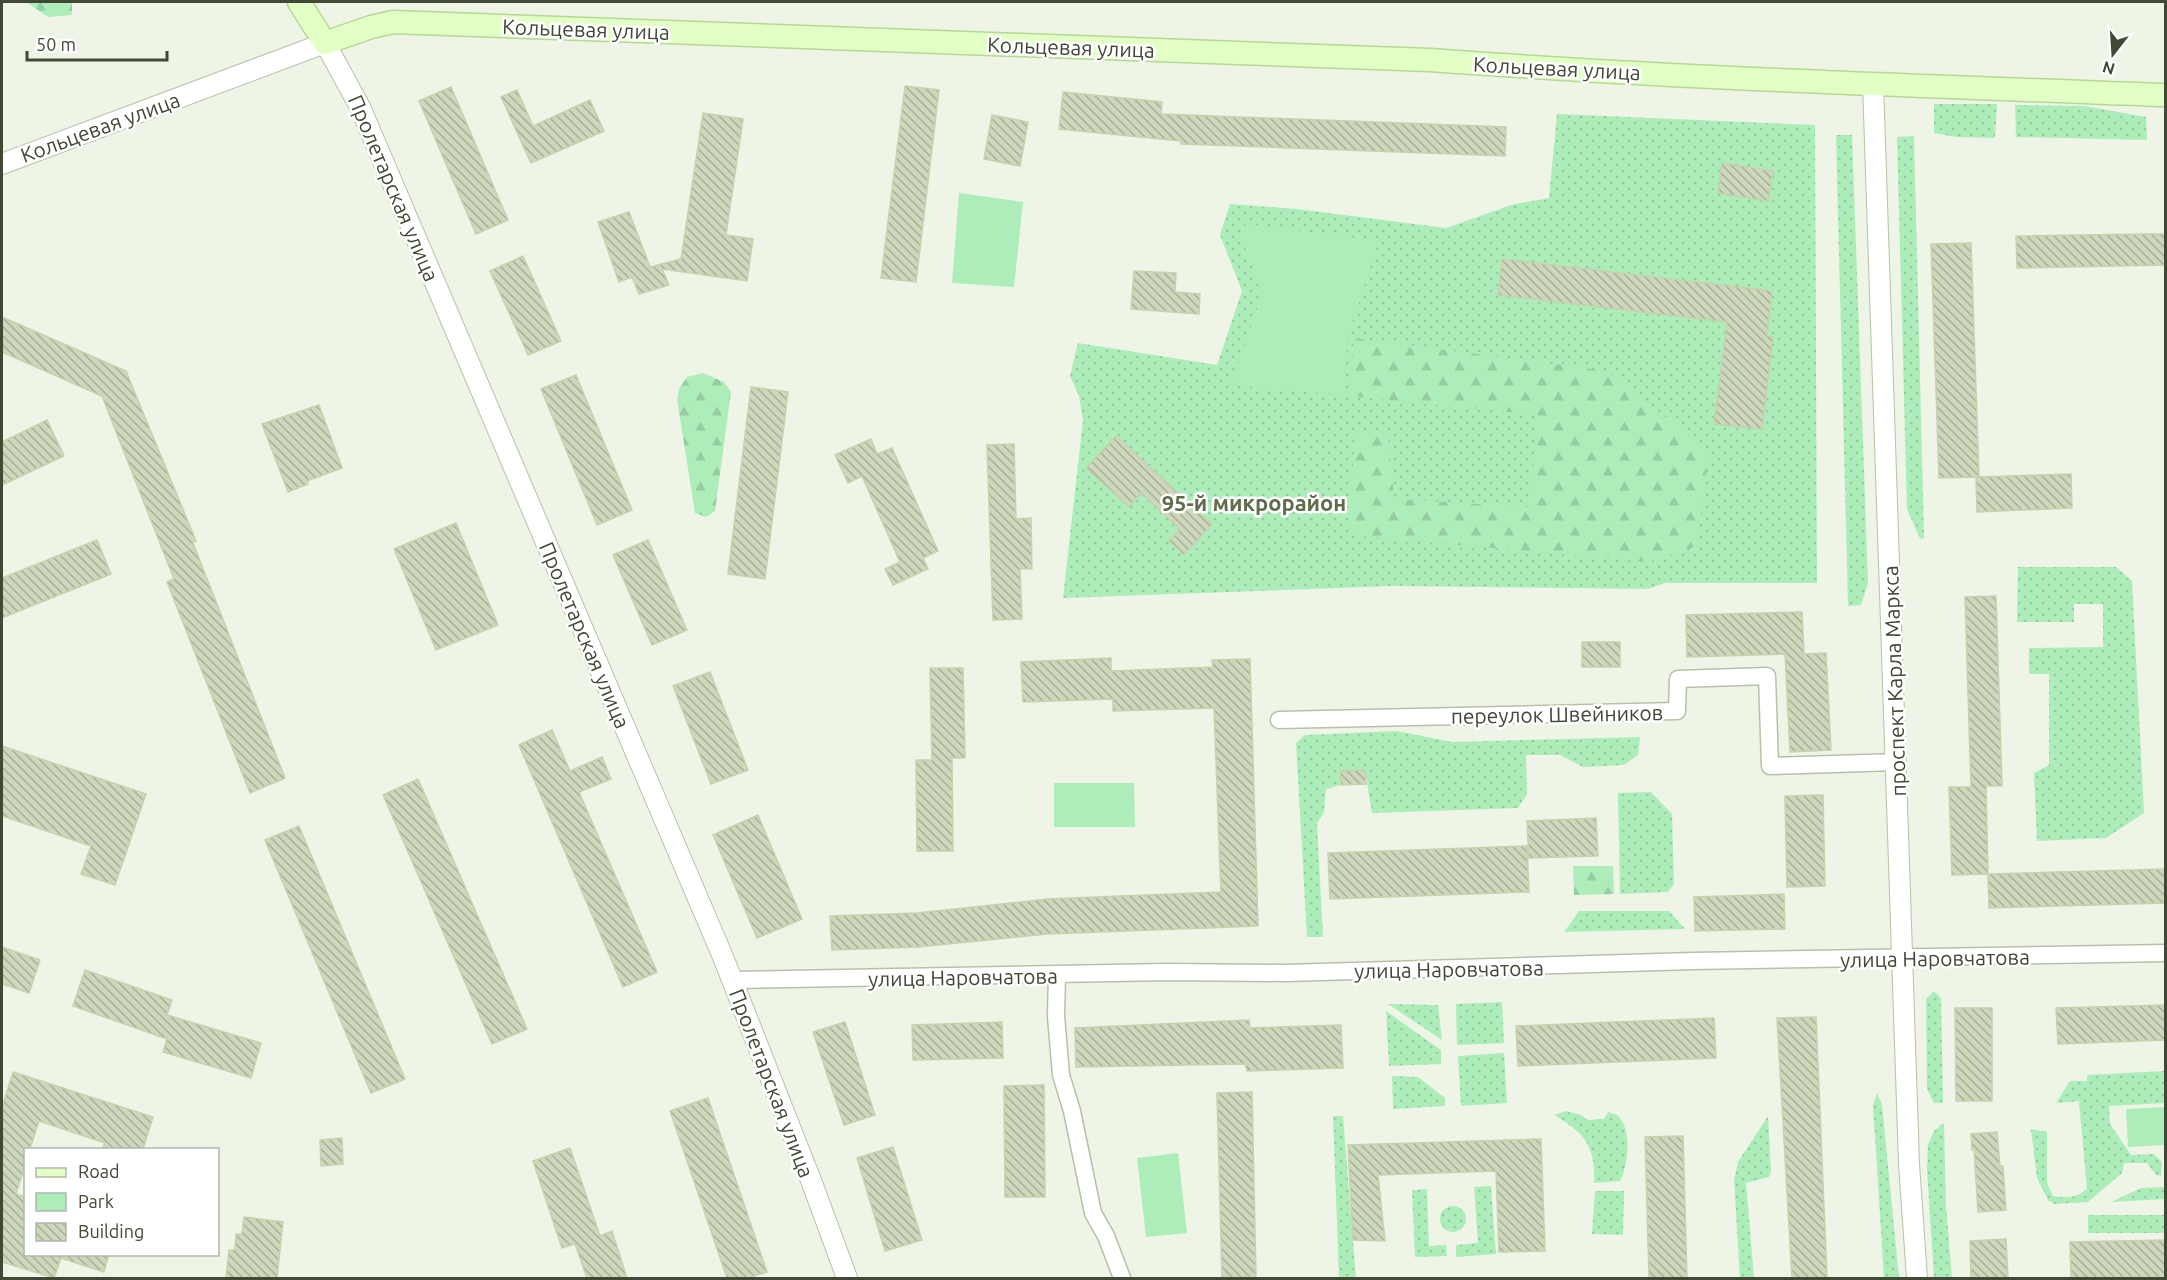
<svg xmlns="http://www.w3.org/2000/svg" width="2167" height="1280" font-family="Ubuntu,sans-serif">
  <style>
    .grass { fill: url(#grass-dots) }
    .forest { fill: url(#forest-firs) }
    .park { fill: #acedba }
    .building { fill: url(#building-back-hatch); stroke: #c5d3ad; stroke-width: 1.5 }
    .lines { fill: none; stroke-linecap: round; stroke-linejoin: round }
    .minor-casing { stroke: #b7c1a8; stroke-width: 19 }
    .tertiary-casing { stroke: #b7c1a8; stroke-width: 22 }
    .secondary-casing { stroke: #b6d892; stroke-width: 25 }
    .minor { stroke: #fff; stroke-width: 16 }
    .tertiary { stroke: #fff; stroke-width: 20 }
    .secondary { stroke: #e2ffc6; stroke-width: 22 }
    .labels { text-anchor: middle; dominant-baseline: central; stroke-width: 5; stroke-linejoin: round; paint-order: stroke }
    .street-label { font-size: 21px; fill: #414835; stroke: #fff }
    .neighbourhood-label { font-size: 22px; font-weight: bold; fill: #606c4b; stroke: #fff }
  </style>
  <defs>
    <pattern id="grass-dots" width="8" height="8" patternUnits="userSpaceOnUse" patternTransform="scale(1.5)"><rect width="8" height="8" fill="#acedba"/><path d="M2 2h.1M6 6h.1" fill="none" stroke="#95cda0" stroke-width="1.8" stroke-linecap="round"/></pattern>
    <pattern id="forest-firs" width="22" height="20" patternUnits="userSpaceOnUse" patternTransform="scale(1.5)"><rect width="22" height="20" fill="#acedba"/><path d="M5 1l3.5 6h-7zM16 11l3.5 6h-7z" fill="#95cda0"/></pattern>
    <pattern id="building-back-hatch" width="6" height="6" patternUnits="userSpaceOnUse" patternTransform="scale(1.5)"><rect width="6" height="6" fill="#cdd7bb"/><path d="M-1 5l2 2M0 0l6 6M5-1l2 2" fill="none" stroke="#a8b099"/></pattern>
  </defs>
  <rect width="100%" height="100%" fill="#eef5e7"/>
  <!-- grass -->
  <path class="grass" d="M1934,104H1997L1995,138L1956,137L1934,133Z
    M2015,105L2085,106L2146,117L2147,140L2016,137Z
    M1557,114L1815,125L1817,583H1665L1648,589L1392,586L1063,598L1083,420L1079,396L1070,376L1078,343L1217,365L1242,291L1220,235L1230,204L1297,209L1446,228L1511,205L1549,198Z
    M1836,135H1852L1868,583L1861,605L1848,606Z
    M1914,136L1924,538L1920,539L1907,509L1897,137Z
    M2018,567H2116L2132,581L2144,813L2106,838L2037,841L2034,773L2049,765V674H2029V648L2103,647V604H2074V622H2017Z
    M1397,731L1452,742L1640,737L1638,755L1624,765L1583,767L1560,755H1526L1527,794L1518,808L1372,813L1365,770L1340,771L1341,785L1326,789L1324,813L1317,823L1323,937H1307L1296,743L1305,735Z
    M1651,792L1672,814L1674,884L1668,892L1620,894L1618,793Z
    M1579,911H1669L1685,929L1564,932Z
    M1934,991L1941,998L1943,1103H1934L1927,1089L1926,999Z
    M1502,1002L1504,1043L1457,1045L1456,1004Z
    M1388,1004L1438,1005L1442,1040Z
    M1386,1011L1441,1050V1064L1389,1066Z
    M1504,1053L1507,1103L1461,1106L1458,1056Z
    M2165,1071V1103L2109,1106L2110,1124L2131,1155L2154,1154L2162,1162L2161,1176L2156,1175L2147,1163H2124L2122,1173L2088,1202L2054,1204L2048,1200L2037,1178L2031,1129L2047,1132V1183L2053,1196C2067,1198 2076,1198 2087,1189L2079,1101L2056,1103L2070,1081H2087V1075Z
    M1392,1076L1418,1077L1445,1098V1106L1393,1109Z
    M1877,1093L1882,1105L1899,1278H1884L1873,1105Z
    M1566,1111L1581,1115L1588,1120L1604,1119L1608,1112C1609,1112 1616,1115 1617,1115C1633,1128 1628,1166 1620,1181L1594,1183C1596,1147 1585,1133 1554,1115Z
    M1333,1116H1343L1356,1278H1339Z
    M1768,1116L1771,1171L1769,1177L1746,1183L1754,1278H1740L1734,1180L1738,1162Z
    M1944,1123L1946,1206L1952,1278H1934L1927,1169L1928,1144L1934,1131Z
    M2165,1185V1199L2111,1202L2141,1188L2164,1187Z
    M1491,1186L1496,1254L1456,1257V1245L1478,1243L1474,1187Z
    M1427,1189L1429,1246L1446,1245L1447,1256L1415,1257L1412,1190Z
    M1595,1191H1624L1623,1235L1592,1234Z
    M1440 1219a13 13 0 1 1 26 0a13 13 0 1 1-26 0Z
    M2088,1215H2165V1233H2088Z"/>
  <!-- forest -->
  <path class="forest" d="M26,2H72V15L48,17Z
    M1354,338L1606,371L1709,451L1697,546L1649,562L1349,535L1355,431L1388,434L1394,499L1529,507L1538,415L1350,396Z
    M703,373L724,382L731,392L715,511L706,517L695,513L677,399L679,389L687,377Z
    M1573,866H1613L1614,894L1574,895Z"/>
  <!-- park -->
  <path class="park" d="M959,193L1023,202L1014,287L952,283Z
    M1246,224L1379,241L1348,336L1343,395L1231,385L1263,292L1240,235Z
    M1054,783H1134L1135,827H1054Z
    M2165,1107V1145L2128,1147L2126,1109Z
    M1178,1153L1187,1233L1146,1237L1137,1158Z"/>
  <!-- building -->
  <path class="building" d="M905,86L939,90L916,282L881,278Z
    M451,87L508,220L476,234L419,101Z
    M517,90L533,126L590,100L604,131L531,163L501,97Z
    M1063,92L1162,102L1161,114L1506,127L1505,156L1181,144V141L1059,129Z
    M703,113L743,119L726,235L753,239L747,281L662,269L669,285L639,294L632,277L619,282L598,222L629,212L650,267L681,259Z
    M992,115L1028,122L1020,166L984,159Z
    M1722,163L1773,171L1768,201L1718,193Z
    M2145,234H2166V265L2017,268L2016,236Z
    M1971,243L1979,477L1939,478L1931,244Z
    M523,256L561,341L528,355L490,271Z
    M1502,259L1772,291L1767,336L1773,337L1762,429L1714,424L1727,322L1498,295Z
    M1134,271L1176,273L1175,292L1200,294L1199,314L1131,309Z
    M2,317L126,371L196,541L193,543L285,778L250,793L167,582L174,579L102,396L2,352Z
    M576,375L632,510L597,525L541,389Z
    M751,387L788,392L765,579L728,574Z
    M319,405L342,468L307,481L308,484L288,492L262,424Z
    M47,420L64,456L2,485V442Z
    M1116,436L1212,524L1184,555L1169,541L1180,529L1141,493L1129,507L1086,468Z
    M871,439L877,454L892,448L938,551L923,558L928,569L893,585L885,569L900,562L862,476L848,483L835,455Z
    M1014,444L1016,519L1031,518L1032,569H1020L1022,619L993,620L987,445Z
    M2071,474L2072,508L1977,512L1976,477Z
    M456,523L498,625L436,650L394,549Z
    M97,540L111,574L2,618V578Z
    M648,540L687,630L652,645L613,555Z
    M1996,596L2002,786H1986L1988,874L1952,875L1949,787H1971L1965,597Z
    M1802,612L1804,654L1826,653L1831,750L1790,752L1785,654L1687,657L1686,615Z
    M1582,642H1620V667H1582Z
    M1111,658V671L1213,667L1212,660L1250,659L1258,926L1047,934L918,947L832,950L830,916L917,913L1048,899L1221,892L1214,708L1113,711V699L1023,702L1021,662Z
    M930,668H963L965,758H952L953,851H917L916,760H932Z
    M710,672L748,770L711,784L673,686Z
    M552,730L570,771L602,757L611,779L579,792L657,972L623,987L519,745Z
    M2,746L146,794L115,885L81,874L91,846L2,816Z
    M1365,770L1366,784L1341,785L1340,771Z
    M418,779L527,1029L492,1044L383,795Z
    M1823,795L1825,886L1787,887L1785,796Z
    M758,815L802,919L757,938L713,835Z
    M1596,818L1598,856L1529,858L1527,821Z
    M299,826L405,1079L371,1093L265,840Z
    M1527,846L1529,892L1330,899L1328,853Z
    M2166,869V903L1989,908L1988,874Z
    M1784,894L1785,929L1695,931L1694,897Z
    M2,947L40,960L29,993L2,984Z
    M85,970L172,1000L167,1015L261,1043L251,1078L163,1052L167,1039L73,1006Z
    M2166,1005V1040L2058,1044L2056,1008Z
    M1955,1008H1992V1101H1956Z
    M1816,1017L1827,1278H1792L1777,1018Z
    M1714,1018L1716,1058L1518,1066L1516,1026Z
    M1249,1020L1250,1028L1341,1025L1343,1068L1247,1071L1245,1064L1076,1067L1075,1028Z
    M845,1022L875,1115L844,1125L813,1032Z
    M1002,1022L1003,1058L913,1060L912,1025Z
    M13,1072L153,1117L143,1149H102L105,1143L39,1121L30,1149H26V1163L16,1194L26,1197V1254H109L104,1272L61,1258L54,1278L2,1262V1107Z
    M1044,1085L1045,1197H1005L1004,1086Z
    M1252,1092L1256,1277L1222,1278L1217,1093Z
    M708,1098L767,1272L748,1278H727L670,1111Z
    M1997,1132L2000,1166H2003L2006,1210L1978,1212L1974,1150H1972L1971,1134Z
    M1683,1136L1687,1278H1649L1645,1137Z
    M342,1138L343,1164L321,1166L320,1140Z
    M1541,1139L1545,1251L1499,1252L1496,1171L1378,1175L1385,1241L1353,1240L1348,1145Z
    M893,1147L922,1240L885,1251L857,1158Z
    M570,1148L600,1236L612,1231L627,1278H587L575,1244L562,1248L533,1161Z
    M244,1217L283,1222L277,1278H226L229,1250H235L236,1234H242Z
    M2006,1239L2008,1278H1971L1970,1241Z
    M2166,1240V1277L2071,1278L2070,1242Z"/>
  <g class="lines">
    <defs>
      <path id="minor" d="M1279,720L1677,711L1678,679L1767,676L1770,766L1897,762
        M1057,975L1056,1016L1061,1075L1072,1111L1093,1213L1106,1236L1122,1278
        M732,980L1166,972L1286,973L1693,961L2166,953"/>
      <path id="tertiary" d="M1873,83L1909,1164L1917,1278
        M2,164L325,43L360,107L723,957L812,1183L847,1278"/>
      <path id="secondary" d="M299,2L325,43L371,27L393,22L1430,60C1675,78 1920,86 2166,95"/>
    </defs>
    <!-- minor casing -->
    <use href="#minor" class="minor-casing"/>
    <!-- tertiary casing -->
    <use href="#tertiary" class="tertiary-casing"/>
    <!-- secondary casing -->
    <use href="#secondary" class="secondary-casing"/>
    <!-- minor -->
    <use href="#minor" class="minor"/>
    <!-- tertiary -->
    <use href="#tertiary" class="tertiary"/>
    <!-- secondary -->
    <use href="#secondary" class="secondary"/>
  </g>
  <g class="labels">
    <!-- street labels -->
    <g class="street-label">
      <text transform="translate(586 29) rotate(2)">Кольцевая улица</text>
      <text transform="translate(1071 47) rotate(2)">Кольцевая улица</text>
      <text transform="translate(1557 68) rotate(3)">Кольцевая улица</text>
      <text transform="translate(100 127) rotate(-20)">Кольцевая улица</text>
      <text transform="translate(394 188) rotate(67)">Пролетарская улица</text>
      <text transform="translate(585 635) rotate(67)">Пролетарская улица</text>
      <text transform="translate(1894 681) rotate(-92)">проспект Карла Маркса</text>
      <text transform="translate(1557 714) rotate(-1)">переулок Швейников</text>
      <text transform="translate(1935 958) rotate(-1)">улица Наровчатова</text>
      <text transform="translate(1449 969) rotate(-1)">улица Наровчатова</text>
      <text transform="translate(963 977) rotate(-1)">улица Наровчатова</text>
      <text transform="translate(772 1083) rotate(69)">Пролетарская улица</text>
    </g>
    <!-- neighbourhood labels -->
    <g class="neighbourhood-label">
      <text x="1254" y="502">95-й микрорайон</text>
    </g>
  </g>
  <!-- border -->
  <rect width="2167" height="1280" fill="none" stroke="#414835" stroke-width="6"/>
  <!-- legend -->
  <rect x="24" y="1148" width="195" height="108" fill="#ffffff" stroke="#b3b6ae" stroke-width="1.5"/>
  <rect x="36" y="1168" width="30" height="9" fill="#e2ffc6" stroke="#b3b6ae" stroke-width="1.5"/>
  <text x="78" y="1178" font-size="18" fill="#414835">Road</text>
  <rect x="36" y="1193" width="30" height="18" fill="#acedba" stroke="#b3b6ae" stroke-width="1.5"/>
  <text x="78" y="1208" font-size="18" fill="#414835">Park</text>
  <rect x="36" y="1223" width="30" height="18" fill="url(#building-back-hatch)" stroke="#b3b6ae" stroke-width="1.5"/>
  <text x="78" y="1238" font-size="18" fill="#414835">Building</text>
  <!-- north arrow -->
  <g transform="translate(2113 54) rotate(197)" stroke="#ffffff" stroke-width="4.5" paint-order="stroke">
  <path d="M0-4.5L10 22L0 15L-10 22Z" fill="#414835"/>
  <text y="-9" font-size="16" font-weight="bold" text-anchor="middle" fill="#414835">N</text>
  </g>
  <!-- scale -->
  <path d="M27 51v9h140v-9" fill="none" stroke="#414835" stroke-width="3"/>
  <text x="36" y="51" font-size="18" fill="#414835" stroke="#ffffff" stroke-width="4.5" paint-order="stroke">50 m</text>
</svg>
